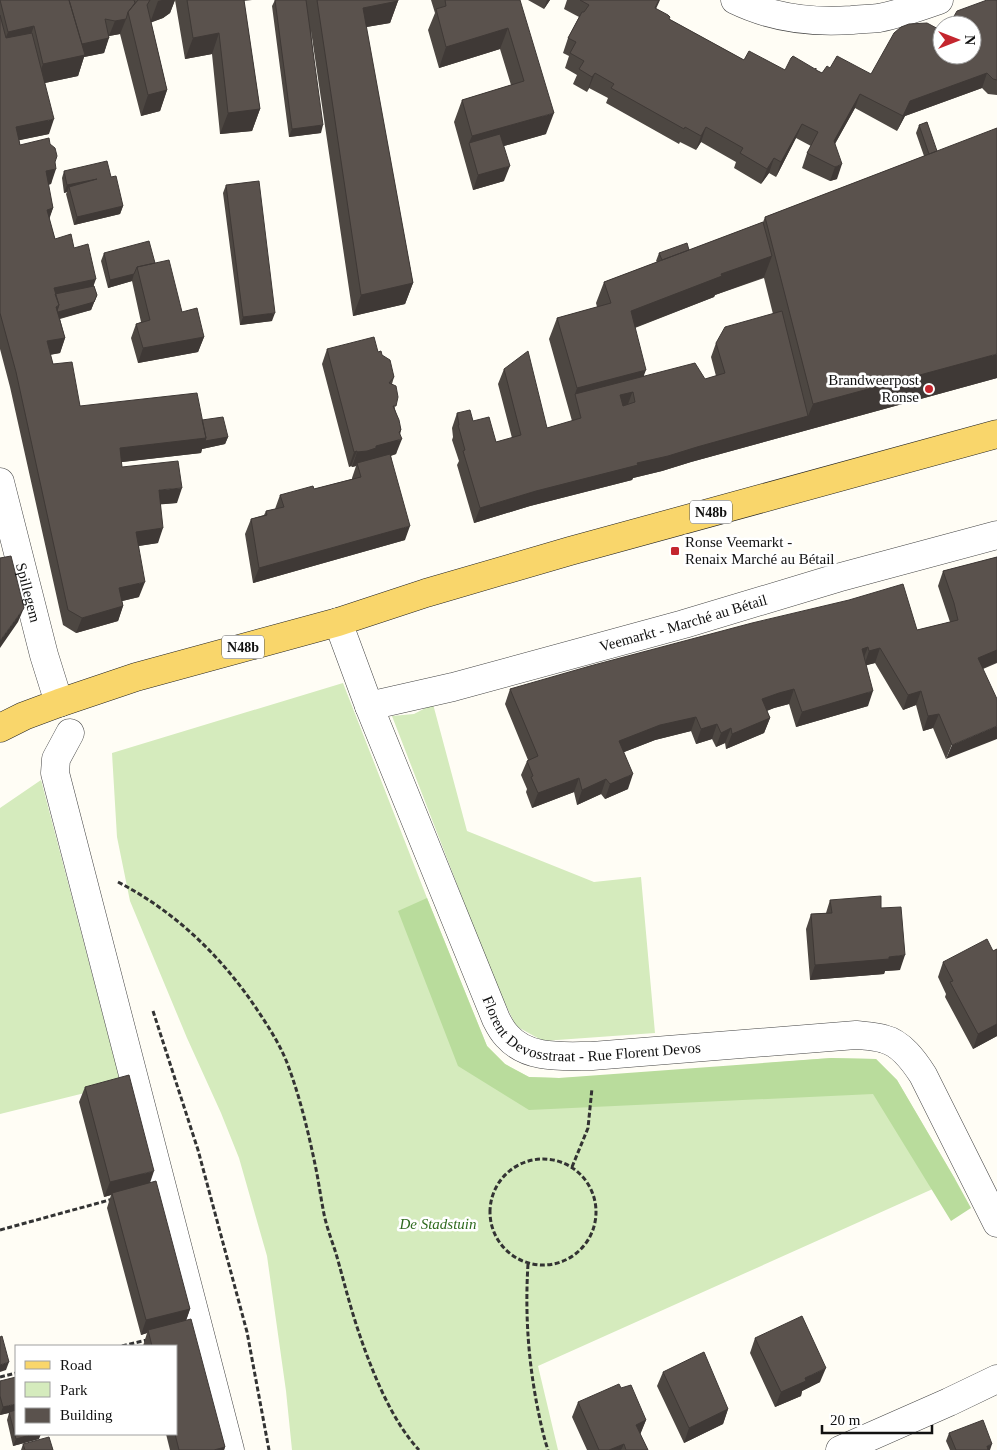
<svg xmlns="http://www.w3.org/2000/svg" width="997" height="1450" font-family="Georgia,serif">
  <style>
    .green { fill: #d5ebbd }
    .forest { fill: #b9dc9c }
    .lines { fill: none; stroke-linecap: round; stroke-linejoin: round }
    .street-casing { stroke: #444; stroke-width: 29 }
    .primary-casing { stroke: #222; stroke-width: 29 }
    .path { stroke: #333; stroke-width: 3; stroke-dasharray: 5 2.5; stroke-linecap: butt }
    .street { stroke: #fff; stroke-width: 28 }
    .primary { stroke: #f9d66b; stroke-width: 28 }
    .wall { fill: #4d4742; fill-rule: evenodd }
    .shaded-wall { fill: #3f3936 }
    .building { fill: #5a524d; stroke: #3f3936; fill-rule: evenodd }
    .poi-dot { fill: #c4262e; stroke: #fff; stroke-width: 2 }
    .labels { text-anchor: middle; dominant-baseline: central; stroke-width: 5; stroke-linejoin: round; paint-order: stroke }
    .shield { fill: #fff; stroke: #585858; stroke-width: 1 }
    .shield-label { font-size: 14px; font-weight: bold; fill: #111 }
    .poi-label { font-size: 15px; fill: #111; stroke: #fff; text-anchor: end }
    .street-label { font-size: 15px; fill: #111; stroke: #fff }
    .park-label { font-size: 15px; font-style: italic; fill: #2f6b1f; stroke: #fff }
  </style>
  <rect width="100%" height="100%" fill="#fffdf5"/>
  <!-- green -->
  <path class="green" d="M343,683L427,898L487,1046L505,1064L529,1077L559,1078L595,1077L831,1058L876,1059L897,1080L955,1179L538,1366L558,1450H292L286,1391L267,1256L239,1158L221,1113L187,1038L130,901L117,837L112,753Z
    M433,704L467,831L594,882L641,877L655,1033L543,1041L516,1026L494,980L392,716L414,714Z
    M41,780L121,1084L0,1114V808Z"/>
  <!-- forest -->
  <path class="forest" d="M427,898L487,1046L505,1064L529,1077L559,1078L831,1058L876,1059L897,1080L955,1179L971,1208L951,1221L873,1094L529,1110L458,1066L398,911Z"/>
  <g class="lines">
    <defs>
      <g id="street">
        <path d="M735,0C772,18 811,23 852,20C861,19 870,19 879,18C900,14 919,7 939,0"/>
        <path id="s1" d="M0,482L44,655L59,703"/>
        <path id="s2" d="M338,622L369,706L496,1019C499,1025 502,1031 507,1036C528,1060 563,1056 592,1056L856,1035C865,1036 875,1036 884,1039C901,1043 914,1061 923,1075L997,1223"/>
        <path id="s3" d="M369,706L453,687L684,624L837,578L997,535"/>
        <path d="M70,733L56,759L55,773L230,1450"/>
        <path d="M840,1450L949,1402L997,1379"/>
      </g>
      <path id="primary" d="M0,728L24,716L59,703L136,677L338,622L426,593L570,551L997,434"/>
    </defs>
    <!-- street casing -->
    <use href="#street" class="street-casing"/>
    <!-- primary casing -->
    <use href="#primary" class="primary-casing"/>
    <!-- path -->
    <path class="path" d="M118,882C176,912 223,958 258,1011C270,1029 282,1048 289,1068C301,1101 309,1135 316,1169C319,1184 321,1199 324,1214C327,1229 333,1243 337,1257C344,1282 350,1306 358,1330C371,1369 391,1420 419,1450
      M153,1011L198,1150L247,1332L269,1450
      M490 1212a53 53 0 1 1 106 0a53 53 0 1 1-106 0Z
      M572,1167L588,1128L592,1088
      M0,1230L113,1199
      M528,1264C525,1312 528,1358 537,1405C540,1420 543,1435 548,1450
      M122,1346L147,1340
      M0,1377L16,1373"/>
    <!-- street -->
    <use href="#street" class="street"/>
    <!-- primary -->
    <use href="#primary" class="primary"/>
  </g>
  <!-- wall -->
  <path class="wall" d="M0,0H175L170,13L163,18L151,22L167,90L160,111L141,116L120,34L109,36L104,53L84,57L78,76L45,83L49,134L19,140L20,145L55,163L51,184L48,185L53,208L49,218L55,239L74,248L94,286L97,295L91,310L60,319L65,338L60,353L50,355L53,364L80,406L202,420L228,437L225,444L202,449L201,453L121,462L122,467L177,503L161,504L158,543L139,546V597L122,601L123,606L118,621L76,633L63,625L10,387L0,349Z
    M175,0H252L244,1L260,109L252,131L220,134L212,54L185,59Z
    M275,0H398V1L390,23L366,27L413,283L405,304L353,316L311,31L321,133L289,137L272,6Z
    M431,0H520L546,134L504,146V181L473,190L454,122L462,100L511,85L500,49L439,68L428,30L435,13Z
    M528,0H550L544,9Z
    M567,0H660L656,9L669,19L744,60L785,70H816L822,73L830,68L871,74L942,55L997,0V95L988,94L982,88L905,116L897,131L855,108L835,144L837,179L830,181L802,168L807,153L811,146L796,138L776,177L769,173L761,184L734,168L736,162L701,142L696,150L680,142L679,144L606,103L608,98L589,88L587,92L573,84L577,75L565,68L569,56L563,53L568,38L579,17L564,9Z
    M927,122L997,378L691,462L662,471L633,478L632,480L530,506L474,523L457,465L459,461L452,440L453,437L452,428L457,413L473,421L496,442L512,438L498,384L504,369L547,428L572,421L549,339L557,318L597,307L596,303L604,282L657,262L656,261L659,253L689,250L763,222L765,217L924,156L916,133L919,125ZM764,278L773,314L716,343L711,357L716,376L705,379L644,376L635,328L714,297L715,295Z
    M64,171L111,177L123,206L120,214L74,225L66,194L67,192L64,193L62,178Z
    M226,185L272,321L240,325L223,193Z
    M104,253L155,263L182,312L204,337L198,352L138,363L131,338L136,324L141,322L132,281L108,288L101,261Z
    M327,349L378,352L382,355L394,377L392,384L395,409L401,430L396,454L391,456L405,540L253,583L245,534L251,519L264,515L266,511L275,509L280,495L314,489L352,479V478L356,466L352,467L351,466L349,467L322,364Z
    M997,557V663L983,669L946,759L933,728L923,731L916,705L903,710L875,663L866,665L868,706L796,727L789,704L774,708L767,711L770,718L764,733L726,749L725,743L716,747L712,739L696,744L691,731L655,740L624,752L628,789L605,799L601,794L577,805L574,792L532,808L526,792L527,789L521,775L527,761L528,760L505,704L510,689L917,630L950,622L938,586L943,571Z
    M830,900L881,908L900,970L885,971L884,974L810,980L806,929L811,914L826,913Z
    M997,949V1036L973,1049L945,997L946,994L938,977L943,962L993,951Z
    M85,1087L149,1183L190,1309L186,1321L225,1447L224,1450H170L166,1434H176V1346H143L147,1333L141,1335L107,1208L111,1195L104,1197L79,1102Z
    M755,1338L820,1382L802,1391L801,1396L775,1407L750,1353Z
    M663,1372L728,1409L723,1424L684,1443L657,1386Z
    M0,1381L16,1434L39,1439L13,1446L7,1420L9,1413L0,1415Z
    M578,1402L646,1420L640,1434L648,1450H587L572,1417Z
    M949,1433L990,1450H950L946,1441Z
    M23,1444L53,1450H21Z"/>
  <!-- shaded-wall -->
  <path class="shaded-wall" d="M162,0H175L170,13L163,18L150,23L158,1Z
    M547,0H550L544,9Z
    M398,1L390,23L355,29L363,8Z
    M126,19L120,34L109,36L115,21Z
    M34,26L26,48L0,53L8,32Z
    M508,28L500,49L439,68L446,47Z
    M219,33L212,54L185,59L193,38Z
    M109,38L104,53L84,57L78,76L35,85L43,64L78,45Z
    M595,73L589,88L587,92L592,77Z
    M987,73L982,88L905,116L897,131L903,116L910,101Z
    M167,90L160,111L141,116L148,95Z
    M860,94L855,108L828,156L834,141Z
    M260,109L252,131L220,134L228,113Z
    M554,113L546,134L473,155L469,143L472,136Z
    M54,119L49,134L11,142L16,127Z
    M802,124L796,138L776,177L781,162Z
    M323,125L321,133L289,137L292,129Z
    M706,127L701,142L696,150L701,136Z
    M774,158L769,173L761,184L767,169Z
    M842,164L837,179L830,181L835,167Z
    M510,166L504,181L473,190L478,175Z
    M56,169L51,184L40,186L46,171Z
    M97,179L69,187L67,192L64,193L67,185Z
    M123,206L120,214L74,225L77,217Z
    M53,208L48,223L47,210Z
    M772,256L764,277L715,295L714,297L623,332L631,311L721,274Z
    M134,274L132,281L108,288L110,280Z
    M96,279L91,293L53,302L54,288Z
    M413,283L405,304L353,316L361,295Z
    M97,295L91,310L54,320L56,307Z
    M275,313L272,321L240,325L243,317Z
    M204,337L198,352L138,363L143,348Z
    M65,338L60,353L41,356L47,341Z
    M997,354V378L691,462L662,471L633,478L632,480L530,506L474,523L480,508L536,491L808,416L813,404Z
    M646,370L638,391L632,393L627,407L575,394L577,388Z
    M401,430L397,441L402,439L396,454L371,461L357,463L356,466L352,467L357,452L376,446L399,432Z
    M228,437L225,444L202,449L201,453L114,463L120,448L206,438Z
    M357,451L351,466L349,467L354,452Z
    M182,488L177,503L154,505L159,490Z
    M410,526L405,540L253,583L259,568Z
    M163,528L158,543L131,547L136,532Z
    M145,582L139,597L114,603L119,588Z
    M123,606L118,621L76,633L82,618Z
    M24,608L18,622L0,648V641Z
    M868,647L862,662V649Z
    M880,648L875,663L864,666L869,651Z
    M997,650V662L973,673L978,658Z
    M794,689L789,704L774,708L757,714L762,699L779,693Z
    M873,691L868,706L796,727L802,712Z
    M921,691L916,705L903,710L908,695Z
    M939,714L933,728L923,731L928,716Z
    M696,717L691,731L655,740L614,756L619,741L660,725Z
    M770,718L764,733L726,749L732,734Z
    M717,724L712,739L696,744L701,729Z
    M997,726V739L946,759L952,745Z
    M731,728L725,743L716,747L721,733Z
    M633,774L628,789L605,799L610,784Z
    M579,778L574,792L532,808L538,793Z
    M606,779L601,794L577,805L582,790Z
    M905,955L900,970L885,971L884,974L810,980L815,965Z
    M997,1024V1036L973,1049L978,1034Z
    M154,1171L149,1186L112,1193L111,1195L104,1197L110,1182Z
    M190,1309L185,1323L148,1330L147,1333L141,1335L146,1320Z
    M9,1362L6,1370L0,1372V1365Z
    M826,1368L820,1382L802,1391L801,1396L775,1407L781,1392L805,1378Z
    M16,1404V1411L0,1415L3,1407Z
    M728,1409L723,1424L684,1443L689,1428Z
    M646,1420L640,1435L636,1425Z
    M34,1434H41L39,1439L13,1446L16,1439Z
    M624,1444L621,1450H609Z
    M992,1444L990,1450H986L987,1446Z
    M225,1447L224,1450H214Z"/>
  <!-- building -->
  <path class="building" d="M0,0H69L85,55L43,64L34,26L8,32Z
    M69,0H134L135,3L128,12L126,19L115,21L105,19L109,38L82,44Z
    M138,0H150L147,5L167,90L148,95L128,12Z
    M187,0H244L260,109L228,113L219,33L193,38Z
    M275,0H306L323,125L292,129Z
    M317,0H398V1L363,8L413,283L361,295Z
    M445,0H520L554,113L472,136L462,100L524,81L508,28L446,47L436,9L446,6Z
    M580,0H659L655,8L668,15L670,17L669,19L744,60L749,51L785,70L791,58L793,56L815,69L816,68V70L822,73L827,66L830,68L837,56L871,74L894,33L901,27L909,24L927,23L942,31V55H972V25H949L957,11L987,0H997V80L993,79L987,73L910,101L903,116L860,94L834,141L842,164L835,167L807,153L818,132L802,124L781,162L774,158L767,169L740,153L743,148L706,127L701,136L685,127L684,129L611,88L614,84L595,73L592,77L579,69L584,61L570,53L576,42L568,38L582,12H584L589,5Z
    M0,15L6,38L32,33L54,119L16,127L20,145L49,138L50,144L55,148L57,156L55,162L56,169L46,171L53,208L47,210L55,239L71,234L74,248L88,244L96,279L54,288L59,305L56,307L65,338L47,341L53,364L72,362L80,406L197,393L206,438L120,448L122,467L178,461L182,488L159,490L163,528L136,532L145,582L119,588L123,606L82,618L68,610L16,372L0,313Z
    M927,122L937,151L929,154L919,125Z
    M997,128V354L813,404L765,217Z
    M500,134L510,166L478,175L469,143Z
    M107,161L111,177L116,176L123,206L77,217L69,187L97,179L67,185L64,171Z
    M259,181L275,313L243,317L226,185Z
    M763,222L772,256L721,274L722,276L631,311L646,370L577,388L557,318L611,303L604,282Z
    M149,241L155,263L137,267L134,274L110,280L104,253Z
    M687,243L689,250L662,260L659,253Z
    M169,260L182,312L197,308L204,337L143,348L136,324L150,320L137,267Z
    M94,286L97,295L94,302L58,312L57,311L59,305L55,294Z
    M782,311L808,416L697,447L668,456L637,463L638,465L536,491L480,508L463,451L465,450L458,425H459L457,413L470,410L473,421L489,417L496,442L521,435L504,369L528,351L547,428L581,418L575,394L695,363L705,379L725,373L716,343L725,327ZM633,392L635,402L623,406L620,395Z
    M374,337L378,352L381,351L382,355L390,360L394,377L389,383L396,386L398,397L396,406H393L399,420L401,430L399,432L402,439L376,446V448L367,451L357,452V451L354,452L327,349Z
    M223,417L228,437L205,441L206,438L202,420Z
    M390,454L410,526L259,568L251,519L267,515L266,511L284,507L280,495L313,486L314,489L361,477L357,463Z
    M11,556L24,608L0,641V558Z
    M997,557V650L978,658L997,699V726L952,745L939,714L928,716L921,691L908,695L880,648L869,651L868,647L862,649L873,691L802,712L794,689L779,693L762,699L770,718L732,734L731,728L721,733L717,724L701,729L696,717L660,725L619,741L633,774L610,784L606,779L582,790L579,778L538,793L531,777L533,776L527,761L538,756L510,689L590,666L752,623L849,600L903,584L917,630L958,620L954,603L943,571Z
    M881,896V908L901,907L905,955L889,957V959L815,965L811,914L832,913L830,900Z
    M987,939L993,951L997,949V1024L978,1034L950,982L953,981L943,962Z
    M129,1075L154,1171L110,1182L85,1087Z
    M156,1181L190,1309L146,1320L112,1193Z
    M802,1316L826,1368L805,1378L806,1381L781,1392L755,1338Z
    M191,1319L225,1447L214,1450H179L175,1434H176V1346H152L148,1330Z
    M2,1336L9,1362L0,1365V1337Z
    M704,1352L728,1409L689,1428L663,1372Z
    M16,1377V1404L3,1407L0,1396V1381Z
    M619,1384L621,1388L631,1385L646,1420L636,1425L648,1450H626L624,1444L609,1450H599L578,1402Z
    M16,1410V1434H34L16,1439L9,1412Z
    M983,1420L992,1444L987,1446L988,1450H956L949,1433Z
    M49,1437L53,1450H25L23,1444Z"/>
  <!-- markers -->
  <g class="poi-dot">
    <circle cx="929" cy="389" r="5"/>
    <rect x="670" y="546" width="10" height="10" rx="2.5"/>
  </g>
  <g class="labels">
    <!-- shield labels -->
    <g class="shield">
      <rect x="690" y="500.5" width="42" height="23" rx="4"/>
      <rect x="222" y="635.5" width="42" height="23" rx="4"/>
    </g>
    <g class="shield-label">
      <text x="711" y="512">N48b</text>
      <text x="243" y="647">N48b</text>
    </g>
    <!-- poi labels -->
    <g class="poi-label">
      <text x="919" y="380">Brandweerpost<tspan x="919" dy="17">Ronse</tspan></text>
      <text x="685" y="542" text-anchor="start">Ronse Veemarkt -<tspan x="685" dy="17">Renaix Marché au Bétail</tspan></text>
    </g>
    <!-- street labels -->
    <g class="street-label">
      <text stroke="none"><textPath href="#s1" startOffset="114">Spillegem</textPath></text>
      <text stroke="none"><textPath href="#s3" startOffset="325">Veemarkt - Marché au Bétail</textPath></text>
      <text stroke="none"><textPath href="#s2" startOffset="525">Florent Devosstraat - Rue Florent Devos</textPath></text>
    </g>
    <!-- park labels -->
    <g class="park-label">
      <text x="438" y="1224">De Stadstuin</text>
    </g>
  </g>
  <!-- legend -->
  <rect x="15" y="1345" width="162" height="90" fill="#ffffff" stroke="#a0a0a0"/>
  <rect x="25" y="1361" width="25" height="8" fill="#f9d66b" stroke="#a0a0a0"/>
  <text x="60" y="1370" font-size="15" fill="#111111">Road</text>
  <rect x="25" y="1382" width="25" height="15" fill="#d5ebbd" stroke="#a0a0a0"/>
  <text x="60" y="1395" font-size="15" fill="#111111">Park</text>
  <rect x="25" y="1408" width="25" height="15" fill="#5a524d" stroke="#a0a0a0"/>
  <text x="60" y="1420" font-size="15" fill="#111111">Building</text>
  <!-- north arrow -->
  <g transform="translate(957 40) rotate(90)"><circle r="24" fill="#ffffff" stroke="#a0a0a0"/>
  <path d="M0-4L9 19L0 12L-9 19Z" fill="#c4262e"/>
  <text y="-8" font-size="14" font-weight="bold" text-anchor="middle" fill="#111111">N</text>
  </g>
  <!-- scale -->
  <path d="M822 1425v8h110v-8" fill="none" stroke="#111111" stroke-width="2.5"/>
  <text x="830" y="1425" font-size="15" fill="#111111" stroke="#ffffff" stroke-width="4" paint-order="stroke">20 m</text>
</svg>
